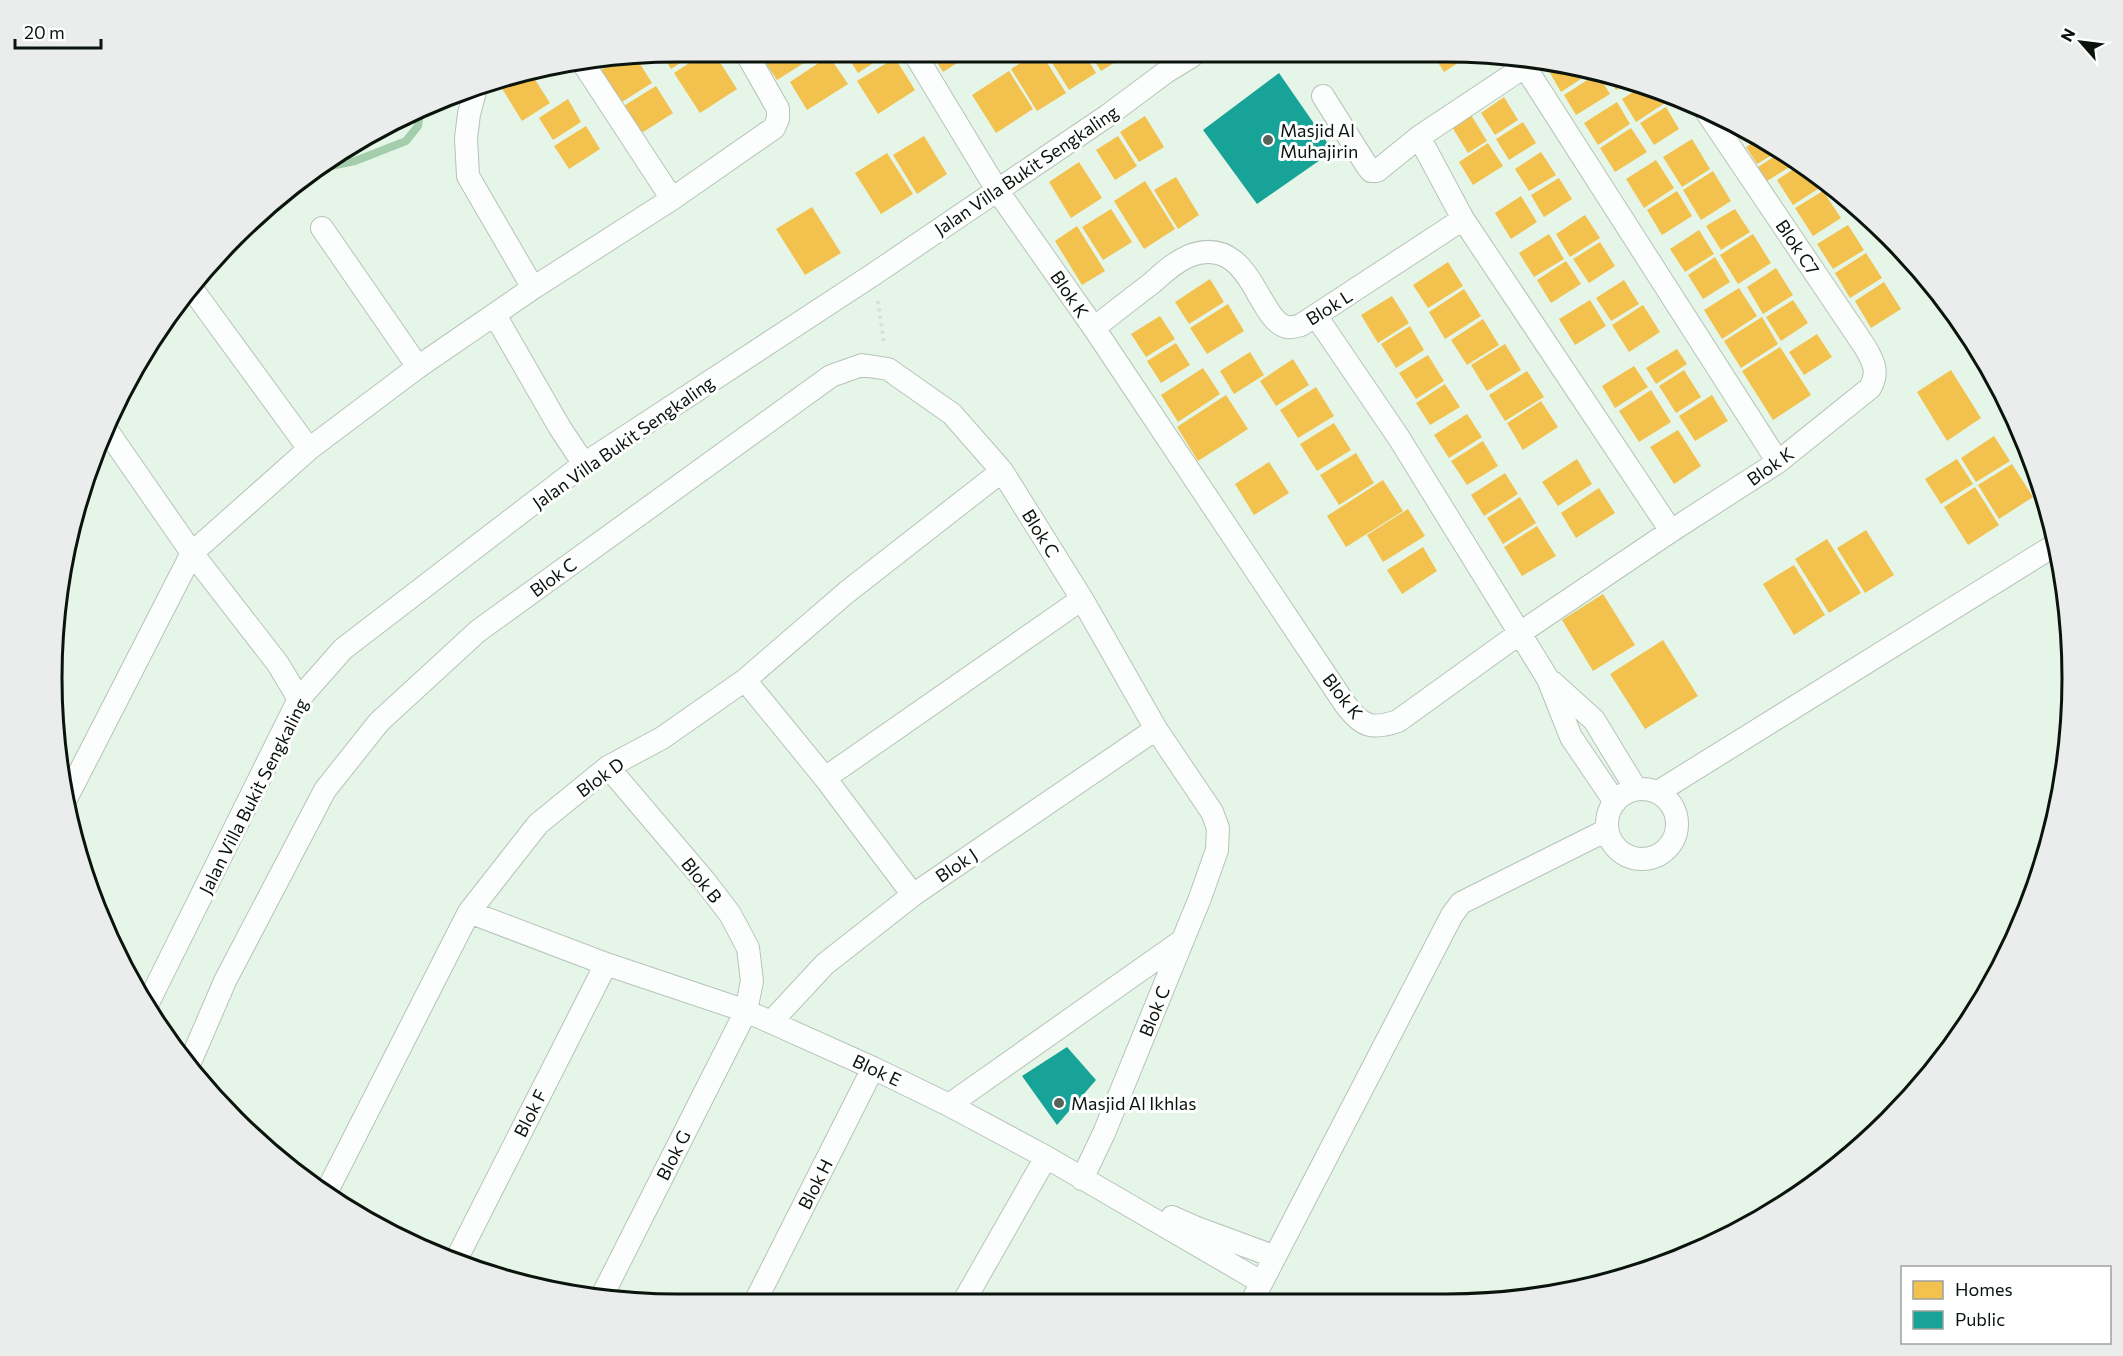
<svg xmlns="http://www.w3.org/2000/svg" width="2123" height="1356" font-family="Commissioner,sans-serif">
  <style>
    .homes { fill: #f2c14e }
    .public { fill: #17a398 }
    .lines { fill: none; stroke-linecap: round; stroke-linejoin: round }
    .stream { stroke: #a3cdab; stroke-width: 8 }
    .minor-casing { stroke: #b6c3b9; stroke-width: 24 }
    .path { stroke: #dadfdb; stroke-width: 4; stroke-dasharray: 3 4.5; stroke-linecap: butt }
    .minor { stroke: #fbfefc; stroke-width: 22 }
    .poi-dot { fill: #576359; stroke: #fff; stroke-width: 2 }
    .labels { text-anchor: middle; dominant-baseline: central; stroke-width: 6; stroke-linejoin: round; paint-order: stroke }
    .poi-label { font-size: 18px; fill: #0a140c; stroke: #fff; text-anchor: start }
    .street-label { font-size: 18px; fill: #0a140c; stroke: #fff }
    .rim { fill: none; stroke: #0a140c; stroke-width: 3 }
  </style>
  <rect width="100%" height="100%" fill="#e5f6e8"/>
  <!-- homes -->
  <path class="homes" d="M596,56H609L598,63L594,57Z
    M622,56H635L652,83L617,105L597,73Z
    M663,56H691L671,69Z
    M700,56H716L737,89L700,113L674,73Z
    M761,56H815L777,80Z
    M829,56L848,84L807,110L790,82Z
    M847,56H884L858,73Z
    M933,56H968L943,72Z
    M1031,56H1043L1066,93L1037,111L1011,69Z
    M1048,56H1086L1096,73L1069,90Z
    M1091,56H1125L1101,71Z
    M1434,56H1462L1464,59L1444,72Z
    M895,58L915,90L878,114L857,81Z
    M1561,66L1590,73L1561,92L1550,73Z
    M1009,71L1033,109L996,133L972,95Z
    M530,72L550,103L522,121L498,82L506,77Z
    M1595,75L1599,76L1610,94L1576,115L1564,95Z
    M1609,78L1627,83L1616,90Z
    M656,86L673,113L640,134L622,107Z
    M1641,87L1658,91L1665,103L1636,122L1622,99Z
    M1504,97L1518,120L1495,135L1481,113Z
    M568,99L581,122L553,140L539,118Z
    M1617,102L1630,124L1598,145L1584,123Z
    M1666,107L1679,129L1654,145L1640,123Z
    M1471,115L1487,141L1468,153L1452,127Z
    M1145,116L1164,147L1139,162L1120,132Z
    M1523,122L1536,143L1509,160L1496,139Z
    M586,126L600,149L569,169L554,146Z
    M1631,128L1647,152L1615,172L1600,148Z
    M924,136L947,174L917,194L893,155Z
    M1118,136L1137,166L1115,180L1096,150Z
    M1692,139L1710,169L1682,187L1663,157Z
    M1757,140L1777,152L1757,164L1746,147Z
    M1488,143L1503,166L1473,185L1459,162Z
    M1541,152L1556,175L1529,191L1515,169Z
    M887,153L913,194L881,214L855,173Z
    M1780,153L1796,163L1767,181L1758,167Z
    M1656,160L1674,188L1644,208L1626,179Z
    M1079,162L1102,198L1071,218L1049,182Z
    M1800,165L1811,171L1821,187L1793,205L1777,180Z
    M1713,171L1731,201L1701,220L1683,190Z
    M1176,177L1199,215L1178,229L1154,190Z
    M1559,178L1572,199L1544,217L1531,195Z
    M1145,181L1175,229L1144,249L1114,201Z
    M1677,191L1692,216L1662,235L1647,210Z
    M1823,191L1841,218L1813,236L1795,208Z
    M1521,196L1537,222L1511,239L1495,213Z
    M812,207L841,253L805,275L776,229Z
    M1111,209L1132,242L1103,260L1082,227Z
    M1735,209L1750,232L1721,250L1706,226Z
    M1585,215L1600,238L1570,257L1556,234Z
    M1848,225L1864,250L1833,269L1817,244Z
    M1077,226L1105,271L1082,285L1055,241Z
    M1699,230L1714,254L1685,272L1670,249Z
    M1549,234L1564,259L1534,277L1519,253Z
    M1753,234L1771,263L1738,284L1720,255Z
    M1600,242L1615,266L1589,283L1573,259Z
    M1866,253L1882,278L1850,298L1835,273Z
    M1715,257L1730,282L1703,299L1688,275Z
    M1566,261L1581,284L1551,303L1537,280Z
    M1448,262L1463,286L1428,308L1413,285Z
    M1776,268L1793,295L1763,314L1747,287Z
    M1210,279L1224,302L1189,324L1175,302Z
    M1624,280L1639,304L1611,321L1596,298Z
    M1884,282L1901,309L1871,328L1855,301Z
    M1739,288L1757,316L1722,339L1704,310Z
    M1464,289L1481,316L1445,339L1429,312Z
    M1392,296L1409,323L1378,343L1361,315Z
    M1590,300L1606,326L1575,345L1559,319Z
    M1793,300L1808,323L1781,341L1766,317Z
    M1228,304L1244,331L1207,354L1190,328Z
    M1643,305L1660,332L1629,352L1612,325Z
    M1160,316L1175,339L1146,357L1131,334Z
    M1762,317L1778,344L1741,368L1724,341Z
    M1483,319L1499,345L1467,365L1451,340Z
    M1410,326L1424,350L1396,368L1381,344Z
    M1817,334L1832,357L1804,375L1789,352Z
    M1176,343L1190,365L1161,383L1147,361Z
    M1505,344L1521,370L1487,391L1471,365Z
    M1780,347L1811,395L1773,420L1742,371Z
    M1677,349L1687,364L1656,384L1646,368Z
    M1250,352L1264,375L1234,394L1220,371Z
    M1428,355L1444,381L1416,399L1399,373Z
    M1293,359L1309,385L1276,406L1260,381Z
    M1634,366L1648,387L1615,408L1602,386Z
    M1203,368L1220,394L1178,422L1161,395Z
    M1684,370L1701,397L1676,413L1659,386Z
    M1951,370L1981,418L1947,441L1917,392Z
    M1527,371L1544,397L1505,421L1489,395Z
    M1445,384L1460,407L1430,425L1416,403Z
    M1316,387L1334,416L1298,438L1280,410Z
    M1651,390L1671,422L1639,442L1619,411Z
    M1226,395L1248,429L1198,461L1177,427Z
    M1712,395L1728,421L1695,441L1679,416Z
    M1541,401L1558,427L1523,450L1507,423Z
    M1467,414L1482,437L1449,458L1434,435Z
    M1334,423L1351,450L1317,471L1300,444Z
    M1678,430L1701,466L1674,484L1650,447Z
    M1994,436L2010,461L1976,482L1961,458Z
    M1483,441L1498,466L1467,485L1451,461Z
    M1356,453L1374,483L1339,505L1320,475Z
    M1577,459L1592,484L1558,506L1542,482Z
    M1957,459L1973,484L1941,504L1925,479Z
    M1269,462L1289,493L1254,515L1235,484Z
    M2012,464L2033,497L1999,519L1978,485Z
    M1505,473L1518,494L1484,516L1471,495Z
    M1383,480L1403,511L1346,547L1327,516Z
    M1975,487L1999,525L1968,545L1944,507Z
    M1599,488L1615,513L1576,538L1561,513Z
    M1520,497L1536,523L1503,544L1487,518Z
    M1408,509L1425,536L1383,562L1367,535Z
    M1537,526L1556,556L1522,576L1504,547Z
    M1866,530L1894,575L1865,593L1837,548Z
    M1827,539L1861,593L1829,613L1795,559Z
    M1423,547L1437,571L1402,594L1387,570Z
    M1794,565L1825,615L1794,635L1763,584Z
    M1603,594L1635,645L1593,671L1562,620Z
    M1663,640L1698,696L1645,729L1610,674Z"/>
  <!-- public -->
  <path class="public" d="M1279,73L1333,151L1257,204L1203,130Z
    M1067,1047L1096,1080L1057,1125L1022,1076Z"/>
  <g class="lines">
    <!-- stream -->
    <path class="stream" d="M319,165L331,166L355,161L406,141L418,126L420,112"/>
    <defs>
      <path id="minor" d="M916,56L997,190L1094,328L1345,704C1362,727 1372,730 1398,721L1520,633L1671,531L1778,462L1870,388C1879,373 1874,362 1865,347L1706,111
        M581,60L672,199
        M1525,67L1778,462
        M477,84L469,114L466,138L468,176L533,288
        M1323,96L1367,166L1371,171H1377L1419,137L1536,59
        M1419,137L1463,219L1671,531
        M322,228L418,367
        M190,286L309,449
        M495,315L560,428L584,464
        M1316,316L1399,438L1548,679L1571,737L1615,802
        M1094,328C1113,313 1132,298 1152,283C1163,273 1175,262 1189,256C1251,232 1257,321 1287,327C1291,328 1297,326 1301,325L1463,219
        M106,429L192,553L278,664L299,699
        M745,680L825,778L913,895
        M1552,682L1594,720L1636,789
        M825,778L1082,599
        M1607 824a35 35 0 1 1 70 0a35 35 0 1 1-70 0Z
        M1658,792L2055,545
        M67,797L192,553L309,449L418,367L533,288L672,199L774,128L778,119V109L748,56
        M469,912L606,964L746,1011L873,1068L949,1105L1046,1157L1261,1282
        M146,1007L299,699L343,649L584,464L874,274L1107,116L1166,72L1192,56
        M772,1021L825,964L913,895L1156,729
        M188,1067L225,981L325,790L379,722L478,631L831,376L862,365L888,369L952,414L1002,471L1082,599L1156,729L1212,812L1218,828L1217,850L1200,898L1104,1133L1082,1179
        M949,1105L1183,940
        M326,1193L469,912L538,824L608,767L662,738L745,680L847,592L1002,471
        M1172,1217L1197,1228L1273,1256
        M455,1262L606,964
        M600,1300L746,1011L752,981L748,948L730,914L704,880L608,767
        M756,1300L873,1068
        M964,1301L1046,1157
        M1251,1303L1452,915L1461,903L1607,830"/>
    </defs>
    <!-- minor casing -->
    <use href="#minor" class="minor-casing"/>
    <!-- path -->
    <path class="path" d="M878,301L884,344"/>
    <!-- minor -->
    <use href="#minor" class="minor"/>
  </g>
  <!-- markers -->
  <g class="poi-dot">
    <circle cx="1268" cy="140" r="6"/>
    <circle cx="1059" cy="1103" r="6"/>
  </g>
  <g class="labels">
    <!-- poi labels -->
    <g class="poi-label">
      <text x="1280" y="130">Masjid Al<tspan x="1280" dy="21">Muhajirin</tspan></text>
      <text x="1071" y="1103">Masjid Al Ikhlas</text>
    </g>
    <!-- street labels -->
    <g class="street-label">
      <text transform="translate(1026 170) rotate(-34)">Jalan Villa Bukit Sengkaling</text>
      <text transform="translate(1798 247) rotate(56)">Blok C7</text>
      <text transform="translate(1070 294) rotate(56)">Blok K</text>
      <text transform="translate(1329 307) rotate(-32)">Blok L</text>
      <text transform="translate(623 442) rotate(-35)">Jalan Villa Bukit Sengkaling</text>
      <text transform="translate(1770 466) rotate(-35)">Blok K</text>
      <text transform="translate(1041 533) rotate(58)">Blok C</text>
      <text transform="translate(553 577) rotate(-36)">Blok C</text>
      <text transform="translate(1343 696) rotate(52)">Blok K</text>
      <text transform="translate(600 777) rotate(-36)">Blok D</text>
      <text transform="translate(253 796) rotate(-63)">Jalan Villa Bukit Sengkaling</text>
      <text transform="translate(956 865) rotate(-34)">Blok J</text>
      <text transform="translate(702 880) rotate(51)">Blok B</text>
      <text transform="translate(1154 1011) rotate(-68)">Blok C</text>
      <text transform="translate(877 1070) rotate(25)">Blok E</text>
      <text transform="translate(530 1113) rotate(-63)">Blok F</text>
      <text transform="translate(673 1155) rotate(-63)">Blok G</text>
      <text transform="translate(815 1184) rotate(-63)">Blok H</text>
    </g>
  </g>
  <!-- crop -->
  <path d="M0 0H2123V1356H0ZM678 62H1446A616 616 0 0 1 2062 678V678A616 616 0 0 1 1446 1294H678A616 616 0 0 1 62 678V678A616 616 0 0 1 678 62Z" fill="#ebecec" fill-rule="evenodd"/>
  <path class="rim" d="M678 62H1446A616 616 0 0 1 2062 678V678A616 616 0 0 1 1446 1294H678A616 616 0 0 1 62 678V678A616 616 0 0 1 678 62Z"/>
  <!-- legend -->
  <rect x="1901" y="1266" width="210" height="78" fill="#ffffff" stroke="#9da19e" stroke-width="1.5"/>
  <rect x="1913" y="1281" width="30" height="18" fill="#f2c14e" stroke="#9da19e" stroke-width="1.5"/>
  <text x="1955" y="1296" font-size="18" fill="#0a140c">Homes</text>
  <rect x="1913" y="1311" width="30" height="18" fill="#17a398" stroke="#9da19e" stroke-width="1.5"/>
  <text x="1955" y="1326" font-size="18" fill="#0a140c">Public</text>
  <!-- north arrow -->
  <g transform="translate(2081 42) rotate(298)" stroke="#ffffff" stroke-width="4.5" paint-order="stroke">
  <path d="M0-4.5L10 22L0 15L-10 22Z" fill="#0a140c"/>
  <text y="-9" font-size="16" font-weight="bold" text-anchor="middle" fill="#0a140c">N</text>
  </g>
  <!-- scale -->
  <path d="M15 39v9h86v-9" fill="none" stroke="#0a140c" stroke-width="3"/>
  <text x="24" y="39" font-size="18" fill="#0a140c" stroke="#ffffff" stroke-width="4.5" paint-order="stroke">20 m</text>
</svg>
